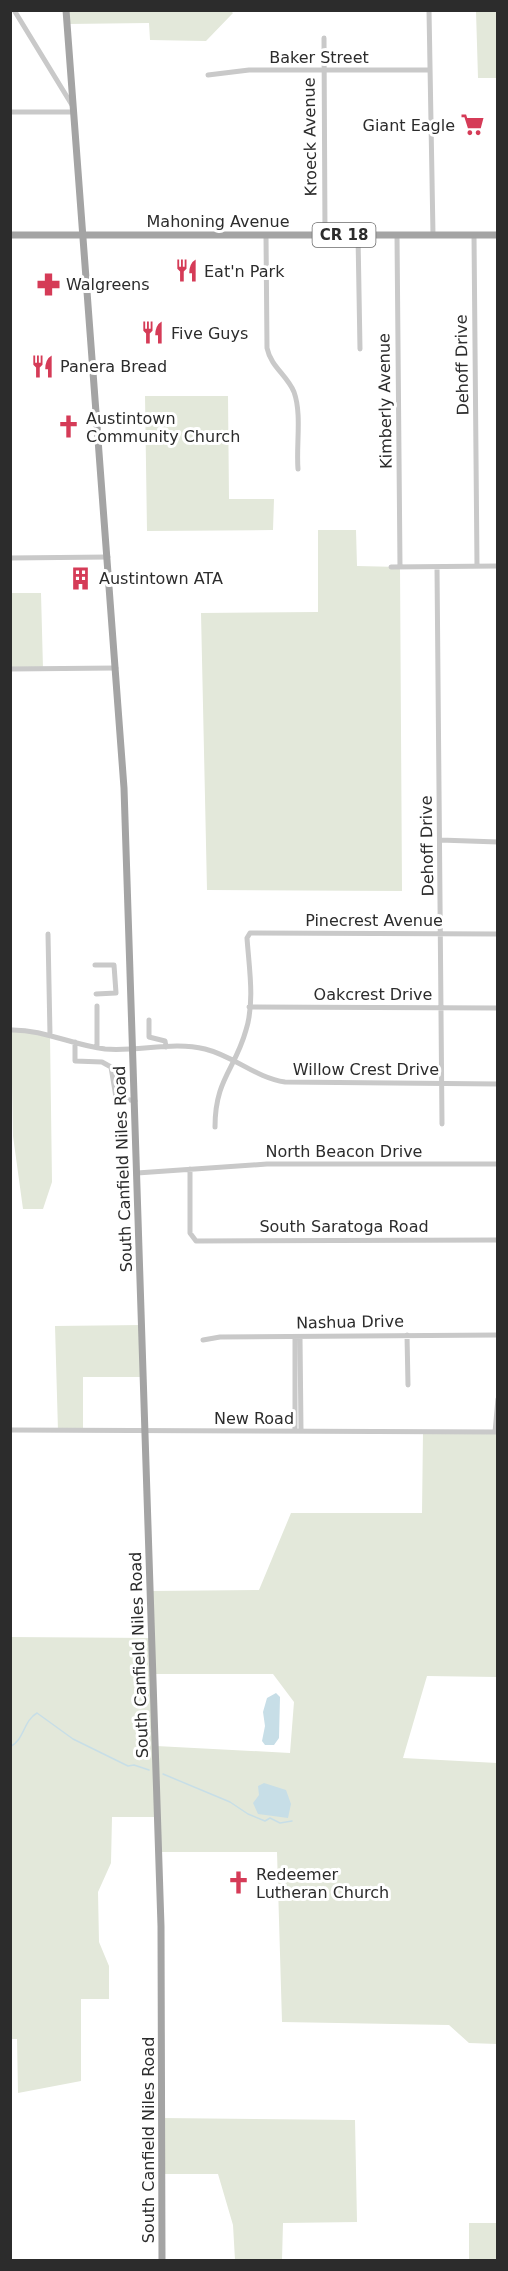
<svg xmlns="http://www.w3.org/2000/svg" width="508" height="2271" font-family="'DejaVu Sans',sans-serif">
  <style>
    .green { fill: #e3e8da; fill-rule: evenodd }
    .water { fill: #c7dee7 }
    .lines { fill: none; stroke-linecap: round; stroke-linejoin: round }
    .stream { stroke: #c7dee7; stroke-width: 1.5 }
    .minor { stroke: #c9c9c9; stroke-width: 5 }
    .major { stroke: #a4a4a4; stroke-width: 7 }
    .labels { text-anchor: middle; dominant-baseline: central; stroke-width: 6; stroke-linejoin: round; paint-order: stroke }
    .shield { fill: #fff; stroke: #6b6b6b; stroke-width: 1.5 }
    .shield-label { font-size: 15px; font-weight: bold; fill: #2c2c2c }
    .street-label { font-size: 16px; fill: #2c2c2c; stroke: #fff }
    .poi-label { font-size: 16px; fill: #2c2c2c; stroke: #fff; text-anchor: start }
  </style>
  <rect width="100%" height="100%" fill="#fff"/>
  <!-- green -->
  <path class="green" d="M230,10L233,13L206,41L150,40L149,23L67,24L66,11Z
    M476,11H497V78H478Z
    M145,396H228L229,499H274L273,530L147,531Z
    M318,530H356L357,566L400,567L402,891L207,890L201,613L318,612Z
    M11,593H41L43,669H11Z
    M11,1030L50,1035L52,1182L43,1209H23L13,1136Z
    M142,1325L145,1377H83V1431H58L55,1326Z
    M423,1432H497V1677L427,1676L403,1758L497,1763V2044L469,2043L449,2025L282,2022L277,1852H159L157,1817H112L111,1863L98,1892L99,1942L109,1966V1999H81V2081L18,2093L17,2039H10V1637L152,1638L151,1591L259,1590L291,1513H422ZM153,1674H273L294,1702L290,1753L156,1746Z
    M162,2118L355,2120L357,2222L283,2223L282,2260H235L233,2225L218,2174H162Z
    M469,2223H497V2260H469Z"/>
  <!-- water -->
  <path class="water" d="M276,1693L280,1697L279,1738L274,1745H265L262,1741L265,1726L263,1712L267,1698Z
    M264,1783L286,1790L291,1804L288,1818L258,1814L253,1803L259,1795L258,1786Z"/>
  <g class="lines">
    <!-- stream -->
    <path class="stream" d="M10,1747C25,1739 23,1721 37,1713L73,1739L128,1766L134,1765L149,1770
      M163,1774L230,1802L248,1814L265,1821L270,1818L280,1823L292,1821"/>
    <!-- minor -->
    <path class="minor" d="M14,10L72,105
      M429,10L433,235
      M324,38L325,235
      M208,75L249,70H429
      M10,112H73
      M266,235L267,348C271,367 287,375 294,392C302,414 296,445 298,469
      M358,235L360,349
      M397,235L400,567
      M474,235L477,566
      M10,558L108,557
      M391,567L498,566
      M437,567L442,1124
      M10,669L116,668
      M440,840L498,842
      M48,934L50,1035
      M95,965H114L116,993L96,994
      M97,1006V1047
      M249,1007L498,1008
      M149,1020V1037L165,1041L166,1047
      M10,1030C43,1029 72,1045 105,1049C138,1052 173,1041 205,1049C234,1056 256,1078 285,1082L498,1084
      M75,1042V1061L102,1062L111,1067L116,1097L135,1101
      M215,1127C215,1079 235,1070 246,1030C255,1002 249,967 247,938L250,933L498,934
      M190,1169V1233L196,1241L498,1240
      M137,1173L267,1164H498
      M407,1335L408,1385
      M295,1337V1431
      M300,1337L301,1431
      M203,1340L220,1337L498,1335
      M10,1430L498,1432
      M495,1432L498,1399"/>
    <!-- major -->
    <path class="major" d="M66,10L124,788L161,1926L162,2260
      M10,235H498"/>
  </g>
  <!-- icons -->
  <defs>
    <symbol id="supermarket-bare" viewBox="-9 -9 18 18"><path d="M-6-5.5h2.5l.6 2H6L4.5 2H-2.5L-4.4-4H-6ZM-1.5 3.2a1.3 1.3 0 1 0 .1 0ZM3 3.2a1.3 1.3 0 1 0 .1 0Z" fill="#d53b57" stroke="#fff" stroke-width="2.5" paint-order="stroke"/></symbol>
    <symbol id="restaurant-bare" viewBox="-9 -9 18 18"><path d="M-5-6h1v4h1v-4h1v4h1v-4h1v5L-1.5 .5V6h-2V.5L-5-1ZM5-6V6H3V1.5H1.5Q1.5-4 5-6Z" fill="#d53b57" stroke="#fff" stroke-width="2.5" paint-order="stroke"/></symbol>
    <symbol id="pharmacy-bare" viewBox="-9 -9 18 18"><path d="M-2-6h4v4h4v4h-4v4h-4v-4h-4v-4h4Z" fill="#d53b57" stroke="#fff" stroke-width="2.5" paint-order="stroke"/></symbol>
    <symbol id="church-bare" viewBox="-9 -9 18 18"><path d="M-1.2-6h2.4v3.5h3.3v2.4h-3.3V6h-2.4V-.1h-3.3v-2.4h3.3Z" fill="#d53b57" stroke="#fff" stroke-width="2.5" paint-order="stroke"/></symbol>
    <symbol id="building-bare" viewBox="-9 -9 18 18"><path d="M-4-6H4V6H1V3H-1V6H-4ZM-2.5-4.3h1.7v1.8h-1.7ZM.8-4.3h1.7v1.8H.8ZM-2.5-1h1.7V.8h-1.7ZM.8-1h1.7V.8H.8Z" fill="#d53b57" stroke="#fff" stroke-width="2.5" paint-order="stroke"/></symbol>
  </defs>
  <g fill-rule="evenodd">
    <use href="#supermarket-bare" x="456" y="108" width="33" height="33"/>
    <use href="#restaurant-bare" x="170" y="254" width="33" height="33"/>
    <use href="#pharmacy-bare" x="32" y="268" width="33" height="33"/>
    <use href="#restaurant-bare" x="136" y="316" width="33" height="33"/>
    <use href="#restaurant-bare" x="26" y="350" width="33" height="33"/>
    <use href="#church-bare" x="52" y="410" width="33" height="33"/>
    <use href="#building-bare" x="64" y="562" width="33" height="33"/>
    <use href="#church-bare" x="222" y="1866" width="33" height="33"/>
  </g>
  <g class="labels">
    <!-- shield labels -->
    <rect class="shield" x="312.5" y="223" width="63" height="24" rx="4.5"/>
    <g class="shield-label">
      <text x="344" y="235">CR 18</text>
    </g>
    <!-- street labels -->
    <g class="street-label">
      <text x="319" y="57">Baker Street</text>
      <text transform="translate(310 137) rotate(-91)">Kroeck Avenue</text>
      <text x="218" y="221">Mahoning Avenue</text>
      <text transform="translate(462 365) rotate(-91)">Dehoff Drive</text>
      <text transform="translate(385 401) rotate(-91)">Kimberly Avenue</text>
      <text transform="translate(427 846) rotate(-91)">Dehoff Drive</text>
      <text x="374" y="920">Pinecrest Avenue</text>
      <text x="373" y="994">Oakcrest Drive</text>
      <text x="366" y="1069">Willow Crest Drive</text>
      <text x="344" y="1151">North Beacon Drive</text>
      <text transform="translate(123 1169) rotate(-92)">South Canfield Niles Road</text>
      <text x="344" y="1226">South Saratoga Road</text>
      <text transform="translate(350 1322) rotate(-1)">Nashua Drive</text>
      <text x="254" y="1418">New Road</text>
      <text transform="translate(139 1655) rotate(-92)">South Canfield Niles Road</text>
      <text transform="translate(148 2140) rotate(-90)">South Canfield Niles Road</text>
    </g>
    <!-- poi labels -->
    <g class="poi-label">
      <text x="455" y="125" text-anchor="end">Giant Eagle</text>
      <text x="204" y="271">Eat'n Park</text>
      <text x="66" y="284">Walgreens</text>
      <text x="171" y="333">Five Guys</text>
      <text x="60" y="366">Panera Bread</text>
      <text x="86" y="418">Austintown<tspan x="86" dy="18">Community Church</tspan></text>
      <text x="99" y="578">Austintown ATA</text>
      <text x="256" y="1874">Redeemer<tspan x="256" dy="18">Lutheran Church</tspan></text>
    </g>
  </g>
  <!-- border -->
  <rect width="508" height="2271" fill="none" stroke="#2c2c2c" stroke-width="24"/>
</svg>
